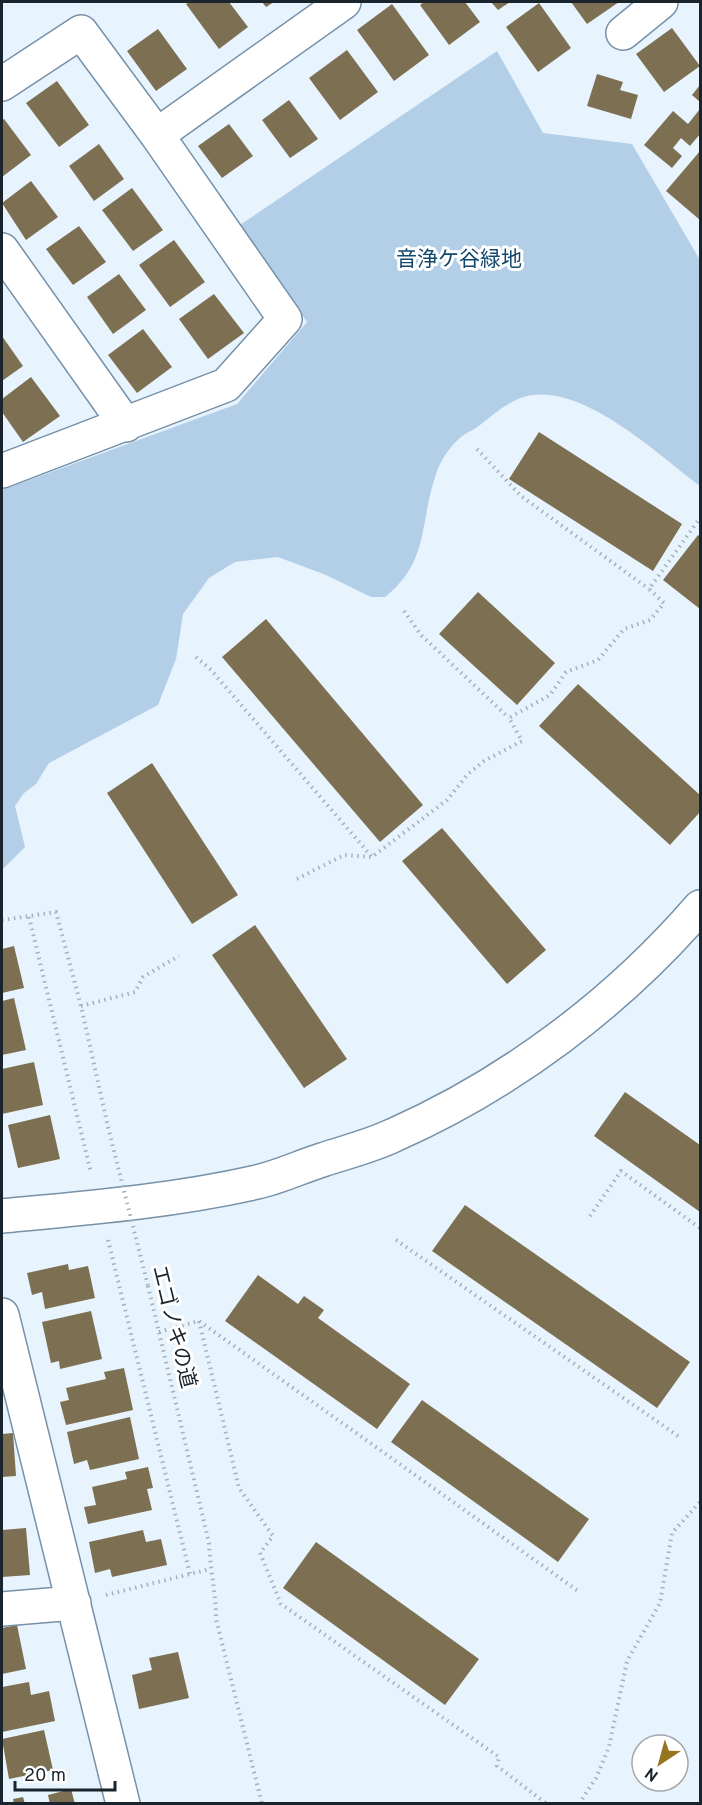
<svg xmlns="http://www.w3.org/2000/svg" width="702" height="1805" font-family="Overpass,'Noto Sans JP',sans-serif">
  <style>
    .green { fill: #b2cfe7 }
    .building { fill: #7d7052 }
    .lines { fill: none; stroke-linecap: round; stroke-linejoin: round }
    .minor-casing { stroke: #7691a8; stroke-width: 36 }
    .path { stroke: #a5b0ba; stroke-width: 4; stroke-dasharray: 1.5 4.5; stroke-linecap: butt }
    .minor { stroke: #fff; stroke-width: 33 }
    .path-bridge { stroke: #a5b0ba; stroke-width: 4; stroke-dasharray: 1.5 4.5; stroke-linecap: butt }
    .labels { text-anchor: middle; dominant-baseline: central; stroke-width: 6; stroke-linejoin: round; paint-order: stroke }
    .park-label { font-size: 21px; fill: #11486e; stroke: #fff }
    .street-label { font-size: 21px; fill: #19242d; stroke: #fff }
  </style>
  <rect width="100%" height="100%" fill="#e7f3fd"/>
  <!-- green -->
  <path class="green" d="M497,51L543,133L632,144L700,260V486C657,454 575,375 518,399C504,405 492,416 480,425C474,430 467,432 461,437C450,446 440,461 436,474C419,523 430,561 385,597H371L326,575L278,557L235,562L209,578L183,614L176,659L158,705L49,763L36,784L24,793L15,806L25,847L2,870V490L237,404L307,322L240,225Z"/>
  <!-- building -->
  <path class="building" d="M190,2H229L248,27L219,49L186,4Z
    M262,2H274L266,7Z
    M424,2H465L480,22L449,45L420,5Z
    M491,2H510L498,10Z
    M571,2H619L587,24Z
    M539,3L571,48L538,72L506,27Z
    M392,4L429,55L394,81L357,30Z
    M672,28L700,66L664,92L636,54Z
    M158,29L187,69L156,91L127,51Z
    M347,50L378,92L340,120L309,78Z
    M597,74L623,82L620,90L638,95L631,119L587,106Z
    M57,81L89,125L59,147L26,103Z
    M700,85V102L692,95Z
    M289,100L318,139L290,158L262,120Z
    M700,109V134L690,146L681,138L673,148L682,156L672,168L644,145L673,111L688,124Z
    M4,119L31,155L2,177V120Z
    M229,124L253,156L222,178L198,146Z
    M99,144L124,179L94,201L69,166Z
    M700,151V220L666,191Z
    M31,181L58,217L26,240L2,203Z
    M132,188L163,230L133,251L102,210Z
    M79,226L106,262L73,285L46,249Z
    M174,240L205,282L170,307L139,265Z
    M119,274L146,310L113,334L87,297Z
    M214,294L244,333L208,359L179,319Z
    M143,329L172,367L137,393L108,355Z
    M2,336L23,366L2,381Z
    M31,377L60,416L23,442L2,412V399Z
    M539,432L682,524L653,571L509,479Z
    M698,535L700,537V609L663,580Z
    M478,592L555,663L517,705L439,634Z
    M266,619L423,805L380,842L222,657Z
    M578,684L700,795V812L670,845L539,726Z
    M152,763L238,895L192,924L107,793Z
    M442,828L546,950L507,984L402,861Z
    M255,925L347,1059L304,1088L212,955Z
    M14,946L24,988L2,993V949Z
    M14,998L26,1050L2,1055V1001Z
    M34,1062L43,1105L2,1114V1069Z
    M625,1092L700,1145V1212L594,1136Z
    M50,1115L60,1159L18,1168L8,1125Z
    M465,1205L690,1362L657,1408L432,1251Z
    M68,1264L69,1270L88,1266L95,1298L45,1309L42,1292L32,1295L27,1273Z
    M258,1275L298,1304L304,1296L324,1310L318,1318L410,1384L377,1429L225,1321Z
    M91,1311L102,1359L60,1369L59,1361L51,1363L42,1322Z
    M124,1368L133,1410L66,1425L60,1402L69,1400L66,1388L106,1379L104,1372Z
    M422,1400L589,1519L558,1562L391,1442Z
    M130,1417L139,1459L90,1470L87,1460L74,1464L67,1432Z
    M13,1433L16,1476L2,1477V1434Z
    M148,1467L153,1488L147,1489L152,1510L88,1524L84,1507L96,1505L92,1487L127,1479L125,1472Z
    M26,1528L30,1575L2,1577V1530Z
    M143,1530L146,1542L161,1539L167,1565L112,1577L110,1569L95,1573L89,1542Z
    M316,1542L479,1659L445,1705L283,1588Z
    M17,1625L26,1669L2,1674V1628Z
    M178,1652L189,1698L139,1709L132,1675L152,1670L149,1658Z
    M29,1682L31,1695L49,1691L55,1721L2,1732V1687Z
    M44,1730L53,1770L9,1779L2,1739Z
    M71,1789L75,1804H50L48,1795Z
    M23,1797L25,1804H14L13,1799Z"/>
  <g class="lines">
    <defs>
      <path id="minor" d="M623,33L661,2
        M2,84L81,32L157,135L344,2
        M2,250L126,425
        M2,471L226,385L285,319L157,135
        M2,1216C87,1208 173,1201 257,1182C279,1177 300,1167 322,1160C346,1152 371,1146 394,1135C511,1083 617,1003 700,907
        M2,1315L123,1804
        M2,1609L74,1603"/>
    </defs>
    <!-- minor casing -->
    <use href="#minor" class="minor-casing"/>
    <!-- path -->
    <path class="path" d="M477,449L521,496L649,589
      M404,611L421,635L509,718
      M196,657L211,670L372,857
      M297,879L344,855L372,857L447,800L468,774L484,761L522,741L509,718L550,695L566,672L598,660L624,629L650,620L664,603L649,589L700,518
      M29,917L91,1173
      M2,920L56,912L81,1006L108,1127
      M81,1006L135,992L143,977L179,956
      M590,1216L621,1171L700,1228
      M108,1240L190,1574
      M396,1240L681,1438
      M148,1286L209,1543C210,1569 216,1593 216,1619L262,1804
      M199,1321L239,1488L273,1536L260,1553L281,1604L499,1757L497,1766L547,1804
      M159,1332L199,1321L578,1591
      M106,1595L210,1569
      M579,1804L596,1778L609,1747L627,1661L660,1603L672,1533L700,1502"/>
    <!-- minor -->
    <use href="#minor" class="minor"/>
    <!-- path-bridge -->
    <path class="path-bridge" d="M108,1127L148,1286"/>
  </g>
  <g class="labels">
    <!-- park labels -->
    <g class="park-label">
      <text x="459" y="260">音浄ケ谷緑地</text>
    </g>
    <!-- street labels -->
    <g class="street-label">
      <text transform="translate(173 1327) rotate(76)">エゴノキの道</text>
    </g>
  </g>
  <!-- border -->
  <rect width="702" height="1805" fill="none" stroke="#19242d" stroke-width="6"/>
  <!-- north arrow -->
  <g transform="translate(660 1763) rotate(216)"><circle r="28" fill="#ffffff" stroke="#a3a7ab" stroke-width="1.5"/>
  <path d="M0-4.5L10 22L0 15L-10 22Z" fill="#97751e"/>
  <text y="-9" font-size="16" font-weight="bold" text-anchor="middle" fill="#19242d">N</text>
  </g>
  <!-- scale -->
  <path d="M15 1781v9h100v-9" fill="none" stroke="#19242d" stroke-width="3"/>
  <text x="24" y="1781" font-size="18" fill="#19242d" stroke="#ffffff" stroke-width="4.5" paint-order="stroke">20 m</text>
</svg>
